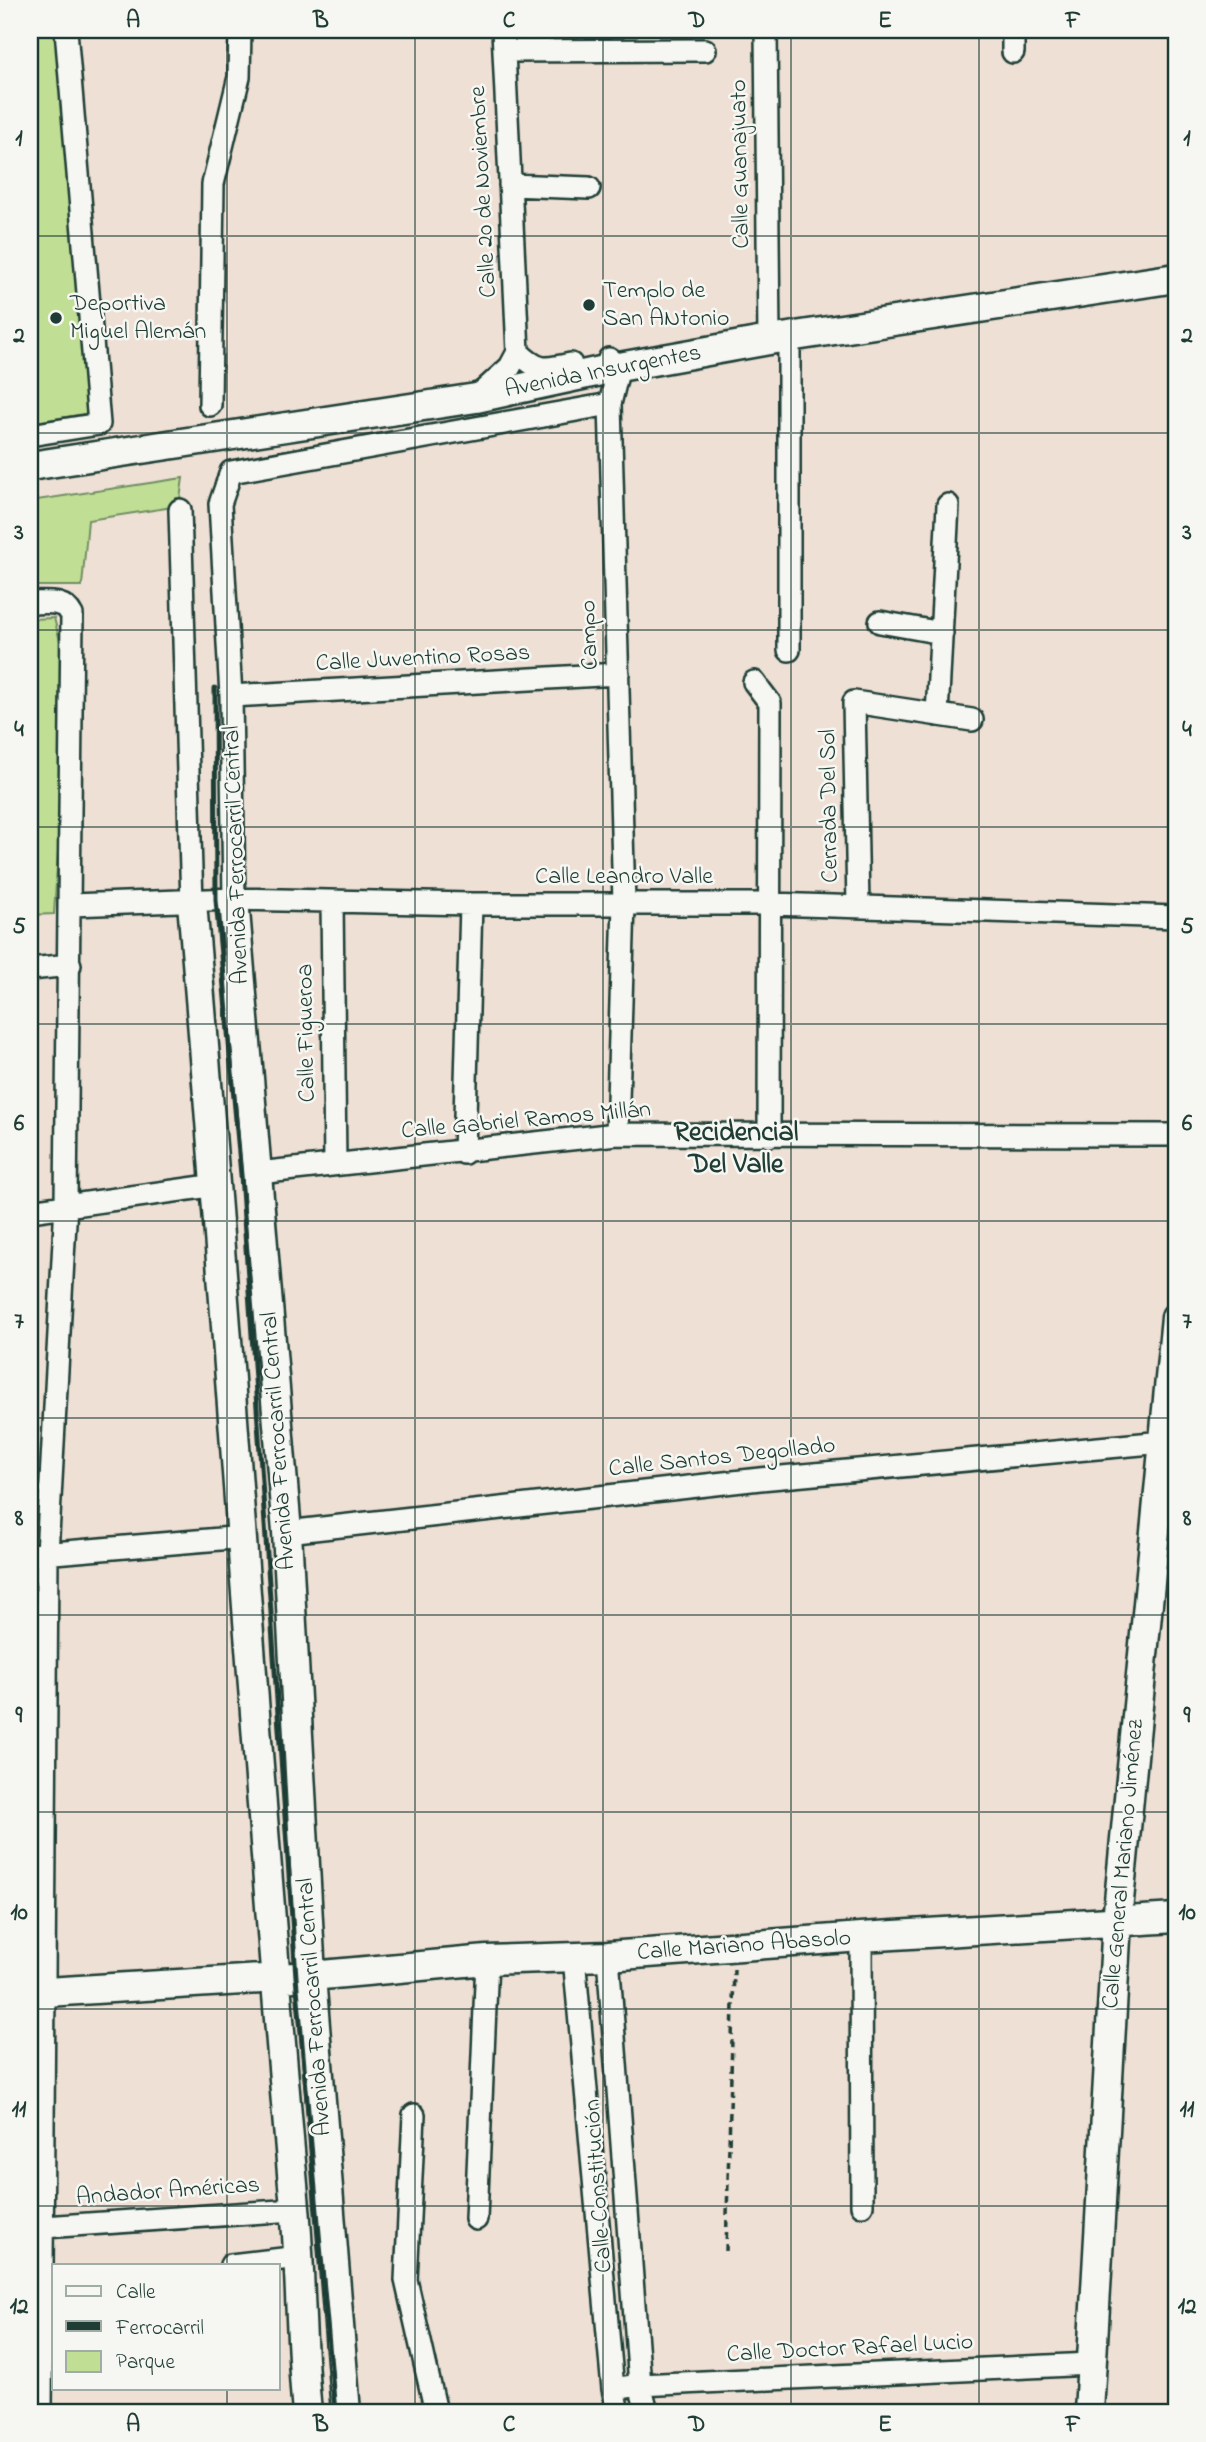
<svg xmlns="http://www.w3.org/2000/svg" width="1206" height="2442" font-family="'Indie Flower',sans-serif">
  <style>
    .green { fill: #c1de95; stroke: #708e64; stroke-width: 2 }
    .lines { fill: none; stroke-linecap: round; stroke-linejoin: round }
    .minor-casing { stroke: #1f3d34; stroke-width: 26 }
    .major-casing { stroke: #1f3d34; stroke-width: 33 }
    .path { stroke: #1f3d34; stroke-width: 3.5; stroke-dasharray: 7 5; stroke-linecap: butt }
    .minor { stroke: #f6f6f2; stroke-width: 21 }
    .major { stroke: #f6f6f2; stroke-width: 28 }
    .rail { stroke: #1f3d34; stroke-width: 5 }
    .grid { fill: none; stroke: #1f3d34; stroke-width: 2; stroke-opacity: 0.55 }
    .poi-dot { fill: #1f3d34; stroke: #f6f6f2; stroke-width: 2.5 }
    .labels { text-anchor: middle; dominant-baseline: central; stroke-width: 5; stroke-linejoin: round; paint-order: stroke }
    .street-label { font-size: 24px; fill: #1f3d34; stroke: #f6f6f2 }
    .poi-label { font-size: 24px; fill: #1f3d34; stroke: #f6f6f2; text-anchor: start }
    .quarter-label { font-size: 28px; font-weight: bold; fill: #1f3d34; stroke: #f6f6f2 }
    .neatline { fill: none; stroke: #1f3d34; stroke-width: 2.5 }
    .grid-label { font-size: 23px; text-anchor: middle; font-weight: bold; fill: #1f3d34 }
  </style>
  <rect width="100%" height="100%" fill="#efe0d5"/>
  <filter id="ink" filterUnits="userSpaceOnUse"><feTurbulence type="fractalNoise" baseFrequency=".0143" numOctaves="2"/><feDisplacementMap in="SourceGraphic" scale="14" xChannelSelector="R" yChannelSelector="G"/><feConvolveMatrix kernelMatrix="1 2 1 2 8 2 1 2 1" color-interpolation-filters="sRGB"/></filter>
  <g filter="url(#ink)">
    <!-- green -->
    <path class="green" d="M30,30H57L90,413L30,423Z
      M183,478L179,506L88,520L82,586H30V501Z
      M54,618L69,676L54,914L30,915V619Z"/>
    <g class="lines">
      <defs>
        <path id="minor" d="M766,30L769,340
          M1013,30V52
          M504,51L705,50
          M510,185L589,188
          M789,337V650
          M518,352C538,372 545,370 571,364
          M609,359L619,367L610,404L624,903L617,1134
          M478,396L510,367L518,352L503,30
          M210,405L213,184L239,77L240,30
          M30,435L99,424L66,30
          M180,510L192,903
          M30,603C46,603 64,599 72,615L66,1204L47,1554L41,2412
          M880,622L942,633
          M754,682L770,703L769,1136
          M231,696L618,674
          M937,715L948,505
          M234,899L231,696L220,504L231,472L610,404
          M332,902L335,1164
          M71,905L234,899L471,904H771L1176,917
          M858,906L854,702L972,720
          M30,969L70,965
          M464,1153L471,904
          M258,1173L617,1134L1176,1135
          M30,1211L217,1185
          M287,1532L760,1479L1163,1442
          M30,1555L244,1537
          M861,1937L862,2205
          M608,1956L640,2385L647,2412
          M574,1957L613,2389L618,2412
          M414,2115L406,2280L436,2412
          M476,2219L487,1960
          M44,2227L295,2210
          M231,2265L299,2257
          M613,2389L640,2385L1091,2364"/>
        <path id="major" d="M30,466L476,398L619,367L769,340L1176,278
          M234,899L287,1532L311,1976L346,2412
          M192,903C230,1337 256,1773 295,2207C301,2276 300,2344 307,2412
          M30,1993L311,1976L487,1960L608,1956L861,1937L1176,1918
          M1089,2412L1117,1921L1176,1317"/>
      </defs>
      <!-- minor casing -->
      <use href="#minor" class="minor-casing"/>
      <!-- major casing -->
      <use href="#major" class="major-casing"/>
      <!-- path -->
      <path class="path" d="M726,2251L734,1969"/>
      <!-- minor -->
      <use href="#minor" class="minor"/>
      <!-- major -->
      <use href="#major" class="major"/>
      <!-- rail -->
      <path class="rail" d="M215,688L216,900L241,1175L296,1977L335,2412"/>
    </g>
  </g>
  <!-- grid -->
  <path class="grid" d="M227,30V2265M415,30V2412M603,30V2412M791,30V2412M979,30V2412M30,236H1176M30,433H1176M30,630H1176M30,827H1176M30,1024H1176M30,1221H1176M30,1418H1176M30,1615H1176M30,1812H1176M30,2009H1176M30,2206H1176M227,2388V2412"/>
  <!-- markers -->
  <g class="poi-dot">
    <circle cx="589" cy="305" r="7"/>
    <circle cx="56" cy="318" r="7"/>
  </g>
  <g class="labels">
    <!-- street labels -->
    <g class="street-label">
      <text transform="translate(741 164) rotate(-91)">Calle Guanajuato</text>
      <text transform="translate(484 192) rotate(-93)">Calle 20 de Noviembre</text>
      <text transform="translate(603 372) rotate(-11)">Avenida Insurgentes</text>
      <text transform="translate(590 635) rotate(-92)">Campo</text>
      <text transform="translate(423 659) rotate(-3)">Calle Juventino Rosas</text>
      <text transform="translate(830 806) rotate(-91)">Cerrada Del Sol</text>
      <text transform="translate(237 855) rotate(-92)">Avenida Ferrocarril Central</text>
      <text x="624" y="877">Calle Leandro Valle</text>
      <text transform="translate(307 1033) rotate(-91)">Calle Figueroa</text>
      <text transform="translate(526 1121) rotate(-5)">Calle Gabriel Ramos Millán</text>
      <text transform="translate(279 1441) rotate(-94)">Avenida Ferrocarril Central</text>
      <text transform="translate(722 1458) rotate(-6)">Calle Santos Degollado</text>
      <text transform="translate(1124 1864) rotate(-85)">Calle General Mariano Jiménez</text>
      <text transform="translate(744 1946) rotate(-4)">Calle Mariano Abasolo</text>
      <text transform="translate(315 2007) rotate(-94)">Avenida Ferrocarril Central</text>
      <text transform="translate(599 2186) rotate(-94)">Calle Constitución</text>
      <text transform="translate(168 2192) rotate(-4)">Andador Américas</text>
      <text transform="translate(850 2349) rotate(-3)">Calle Doctor Rafael Lucio</text>
    </g>
    <!-- poi labels -->
    <g class="poi-label">
      <text x="603" y="291">Templo de<tspan x="603" dy="28">San ANtonio</tspan></text>
      <text x="70" y="304">Deportiva<tspan x="70" dy="28">Miguel Alemán</tspan></text>
    </g>
    <!-- quarter labels -->
    <g class="quarter-label">
      <text x="736" y="1133">Recidencial<tspan x="736" dy="32">Del Valle</tspan></text>
    </g>
  </g>
  <!-- margin -->
  <rect width="1206" height="2442" fill="none" stroke="#f6f6f2" stroke-width="77"/>
  <!-- legend -->
  <rect x="52" y="2264" width="228" height="126" fill="#f6f6f2" stroke="#a0aca6" stroke-width="2"/>
  <rect x="66" y="2286" width="35" height="10" fill="#f6f6f2" stroke="#a0aca6" stroke-width="2"/>
  <text x="116" y="2298" font-size="21" fill="#1f3d34">Calle</text>
  <rect x="66" y="2321" width="35" height="10" fill="#1f3d34" stroke="#a0aca6" stroke-width="2"/>
  <text x="116" y="2334" font-size="21" fill="#1f3d34">Ferrocarril</text>
  <rect x="66" y="2351" width="35" height="21" fill="#c1de95" stroke="#a0aca6" stroke-width="2"/>
  <text x="116" y="2368" font-size="21" fill="#1f3d34">Parque</text>
  <rect x="38" y="38" width="1130" height="2366" class="neatline"/>
  <g class="grid-label">
    <text x="133" y="27">A</text>
    <text x="321" y="27">B</text>
    <text x="509" y="27">C</text>
    <text x="697" y="27">D</text>
    <text x="885" y="27">E</text>
    <text x="1073" y="27">F</text>
    <text x="19" y="145">1</text>
    <text x="1187" y="145">1</text>
    <text x="19" y="342">2</text>
    <text x="1187" y="342">2</text>
    <text x="19" y="539">3</text>
    <text x="1187" y="539">3</text>
    <text x="19" y="736">4</text>
    <text x="1187" y="736">4</text>
    <text x="19" y="933">5</text>
    <text x="1187" y="933">5</text>
    <text x="19" y="1130">6</text>
    <text x="1187" y="1130">6</text>
    <text x="19" y="1328">7</text>
    <text x="1187" y="1328">7</text>
    <text x="19" y="1525">8</text>
    <text x="1187" y="1525">8</text>
    <text x="19" y="1722">9</text>
    <text x="1187" y="1722">9</text>
    <text x="19" y="1919">10</text>
    <text x="1187" y="1919">10</text>
    <text x="19" y="2116">11</text>
    <text x="1187" y="2116">11</text>
    <text x="19" y="2313">12</text>
    <text x="1187" y="2313">12</text>
    <text x="133" y="2431">A</text>
    <text x="321" y="2431">B</text>
    <text x="509" y="2431">C</text>
    <text x="697" y="2431">D</text>
    <text x="885" y="2431">E</text>
    <text x="1073" y="2431">F</text>
  </g>
</svg>
